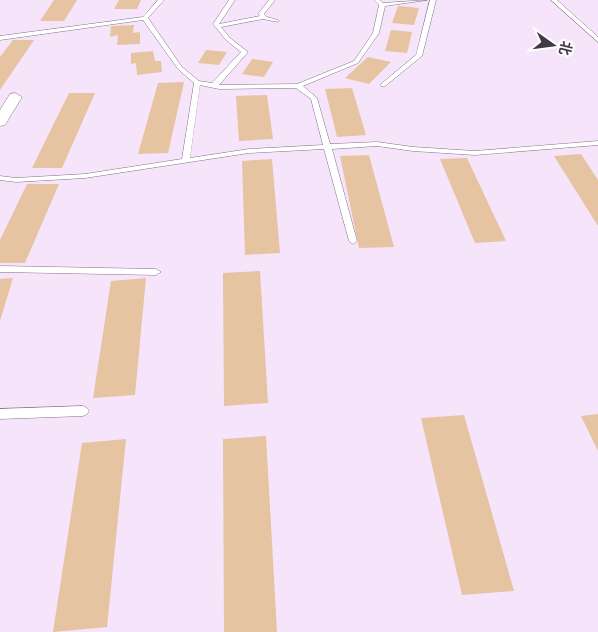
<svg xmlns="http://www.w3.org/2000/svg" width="598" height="632" font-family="'PT Sans','Noto Sans SC',sans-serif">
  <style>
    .building { fill: #e6c3a1 }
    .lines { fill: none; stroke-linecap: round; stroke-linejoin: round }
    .service-casing { stroke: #827286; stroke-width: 1 }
    .minor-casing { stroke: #827286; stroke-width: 1 }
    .service { fill: #fff; fill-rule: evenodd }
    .minor { fill: #fff; fill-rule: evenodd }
  </style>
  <rect width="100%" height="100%" fill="#f6e4fb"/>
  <!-- building -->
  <path class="building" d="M54,0H77L64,21H40Z
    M119,0H141L137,9H114Z
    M398,6L419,8L414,25L392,23Z
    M134,25L133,33L140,32V44L117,45L118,35L110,37L111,26Z
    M391,30L412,32L407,53L385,51Z
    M13,40H34L0,90V57Z
    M206,50L227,52L219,65L198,63Z
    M153,51L155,61H161L162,72L137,75L136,63L131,64V53Z
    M368,57L391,62L369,84L345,78Z
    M252,59L273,62L264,77L242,74Z
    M184,82L168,153L138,154L158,83Z
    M352,88L366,135L337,137L325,89Z
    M69,93H95L62,168H32Z
    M267,95L273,139L239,141L236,96Z
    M581,154L598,180V226L554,156Z
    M369,155L394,247L359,248L340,156Z
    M467,158L506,241L475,243L440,159Z
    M272,159L280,253L245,255L242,161Z
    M27,184H59L25,263H0V240Z
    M260,271L268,403L224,406L223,273Z
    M13,278L0,321V279Z
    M146,278L135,395L93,398L111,281Z
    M598,414V451L581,416Z
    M464,415L514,591L462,595L421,418Z
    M266,436L277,632H224L223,439Z
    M126,439L107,627L53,632L82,443Z"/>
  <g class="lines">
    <defs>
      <path id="service" d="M158,0H164L148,18L182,67L199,81L212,83L241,52L226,40L213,24L229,0H235L219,24L260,16L258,14L269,0H275L264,14L267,17L278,20V22L263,19L221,27L230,38L248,52L219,85L297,84L354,61L373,33L379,5L374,0H380L383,3L427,0L385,6L379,33L358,63L303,86L317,98L330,144L377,142L413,147L475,151L598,141V145L475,155L413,151L377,146L332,149L357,241L353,244L349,241L324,149L249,153L85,178L16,182L0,180V176L16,178L85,174L182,159L194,83L178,69L143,20L0,40V36L143,17ZM200,85L219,89L296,88L311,99L323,145L249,149L190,158Z
        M430,0H436L422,56L385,86H381V84L416,55Z
        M551,0H557L598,37V42Z
        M0,266L156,269L161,272L156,275L0,272Z
        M83,406L87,408L89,411L87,414L83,416L0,419V409Z"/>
      <path id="minor" d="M15,93L22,97L5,125L0,126V110L10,94Z"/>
    </defs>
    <!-- service casing -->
    <use href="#service" class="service-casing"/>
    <!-- minor casing -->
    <use href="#minor" class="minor-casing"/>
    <!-- service -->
    <use href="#service" class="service"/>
    <!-- minor -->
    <use href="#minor" class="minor"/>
  </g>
  <!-- north arrow -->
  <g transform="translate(553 45) rotate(104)" stroke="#ffffff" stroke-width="4" paint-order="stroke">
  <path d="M0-4L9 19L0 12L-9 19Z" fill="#413a43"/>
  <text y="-8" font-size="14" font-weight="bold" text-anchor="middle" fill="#413a43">北</text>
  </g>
</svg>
